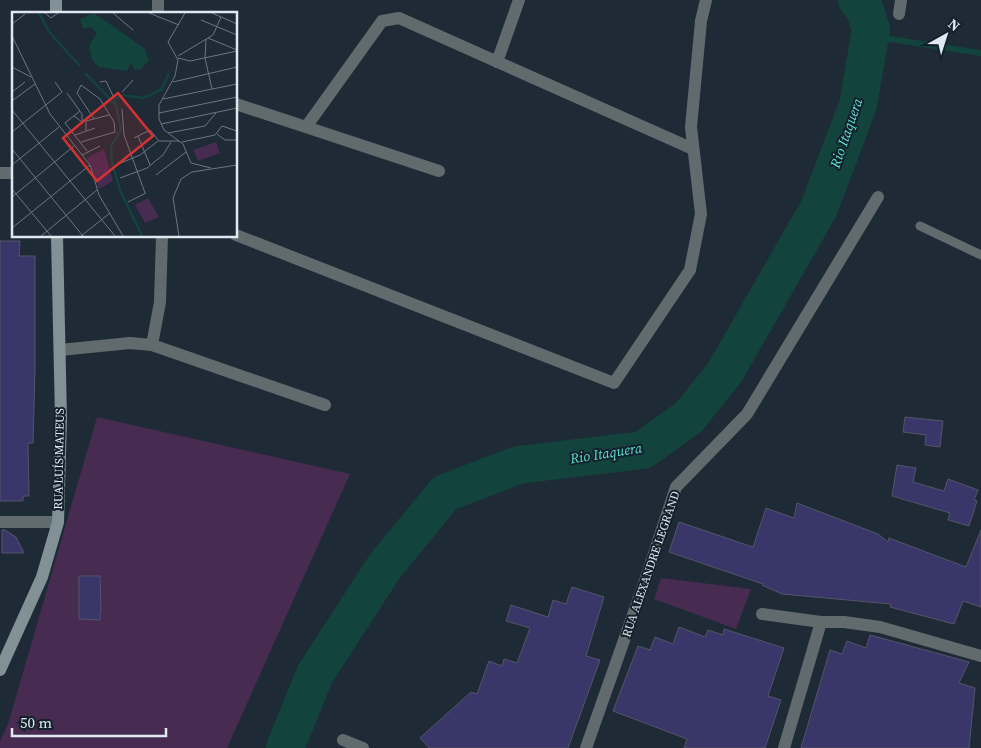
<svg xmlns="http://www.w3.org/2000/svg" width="981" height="748" font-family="'Source Serif 4',serif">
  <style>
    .green { fill: #472b50 }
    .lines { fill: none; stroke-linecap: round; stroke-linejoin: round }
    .stream { stroke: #12433c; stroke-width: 6 }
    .river { stroke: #12433c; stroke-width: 38 }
    .building { fill: #39366a; stroke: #555567 }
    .lane { stroke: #616b6e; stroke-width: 9 }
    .street { stroke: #616b6e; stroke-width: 12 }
    .secondary { stroke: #819195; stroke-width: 12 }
    .labels { text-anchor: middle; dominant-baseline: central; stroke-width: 4; stroke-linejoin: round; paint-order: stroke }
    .street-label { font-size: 12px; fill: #e0e8f1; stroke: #14202c }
    .water-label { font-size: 14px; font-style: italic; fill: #5de1ce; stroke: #14202c }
    .inset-river { fill: none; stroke: #12433c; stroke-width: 2.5 }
    .inset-road { fill: none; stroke: #6c7681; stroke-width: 1 }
    .view { fill: #d63232; fill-opacity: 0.15; stroke: #d63232; stroke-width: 2.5 }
    .inset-edge { fill: none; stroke: #e0e8f1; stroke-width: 2.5 }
  </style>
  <rect width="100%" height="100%" fill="#1e2a36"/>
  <!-- green -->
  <path class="green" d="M97,417L350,474L227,748H0V741L8,724Z
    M661,578L751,589L736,629L654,599Z"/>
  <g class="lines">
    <!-- stream -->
    <path class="stream" d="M870,36L981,53"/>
    <!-- river -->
    <path class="river" d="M285,748L315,674L385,566L445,493L518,465L643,450L689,417L725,372L819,208L858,105L871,29L865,10L857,0"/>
  </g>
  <!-- building -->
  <path class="building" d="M0,241H20L19,256H35V369L33,443H28L29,496H23V501H0Z
    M905,417L943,421L940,447L925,445L926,435L903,432Z
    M897,465L916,468L913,482L944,491L948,479L978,490L974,500L977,501L969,526L948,520L950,513L892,496Z
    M797,503L878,534L888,542L889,538L966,567L981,530V607L963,601L954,624L890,607L891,604L782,594L762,585L763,584L669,552L679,522L753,547L766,508L794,518Z
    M2,530H5L16,537L24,553H2Z
    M79,576H100L101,613L100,614V620L79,619Z
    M572,587L604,597L586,656L600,660L568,748H429L420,738L471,692L477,694L489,661L502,666L504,659L517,663L530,628L506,621L511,605L548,617L553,600L566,604Z
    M679,627L705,637L708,630L723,635L724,629L784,648L768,696L781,700L765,748H684L687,739L613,711L638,646L650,650L655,637L673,644Z
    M870,635L969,662L959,683L975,688L969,748H801L830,650L842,654L847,641L866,648Z"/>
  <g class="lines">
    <!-- lane -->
    <path class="lane" d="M920,226L981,255"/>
    <!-- street -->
    <path class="street" d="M158,0V14
      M899,14L901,0
      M497,62L519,0
      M236,104L439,171
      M306,127L382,21L399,18L693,149
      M0,173H14
      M236,235L614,383L690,270L701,214L691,127L701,21L706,0
      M152,345L160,302L162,236
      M60,350L130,343L152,345L325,405
      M0,522H58
      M762,614L821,622H844L880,627L981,656
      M343,740L363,748
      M586,748L646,578L676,487L747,414L878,197
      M784,748L821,622"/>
    <!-- secondary -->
    <path class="secondary" d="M56,14V0
      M0,670L42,577L58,522L61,419L57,236"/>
  </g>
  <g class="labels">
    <!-- street labels -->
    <g class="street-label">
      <text transform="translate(59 459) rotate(-89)">RUA LUÍS MATEUS</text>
      <text transform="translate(651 564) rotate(-71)">RUA ALEXANDRE LEGRAND</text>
    </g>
    <!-- water labels -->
    <g class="water-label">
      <text transform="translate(846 133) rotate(-71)">Rio Itaquera</text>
      <text transform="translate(606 453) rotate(-9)">Rio Itaquera</text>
    </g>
  </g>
  <!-- overview -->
  <g transform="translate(12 12)">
    <rect width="225" height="225" fill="#1e2a36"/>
    <path d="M204,130L208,141L186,149L181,138ZM92,137L101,169L87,177L75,146ZM136,186L147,205L133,211L123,193Z" fill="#472b50"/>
    <path d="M82,1L132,36L137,48L129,57L123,58L119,51L115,59L87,55L80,48L77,34L85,21L78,15L71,17L68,7Z" fill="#12433c"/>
    <path class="inset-river" d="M27,1L38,21L68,54M73,61L104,93L109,118L99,134L100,150L108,178L130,224M102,88L111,83L131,86L143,81L150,77L157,61"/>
    <path class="inset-road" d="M33,1L39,6L46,1M101,1L121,18M137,1L167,13M173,1L156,30L166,48L163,64L147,93V107L152,118L171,132L179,151L199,156M200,1L225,12M189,8L225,23M0,12L13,2M0,24L38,102L78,153L87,183L111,224M196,26L225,38M194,27L193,46L200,77M166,44L201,23L209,5M166,46L178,49L225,39M0,55L19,65M88,70L94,69L102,86M161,70L225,55M0,80L13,70M110,80L121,68M55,81L70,102V110L62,104M151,87L225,72M0,89L23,72M110,97L112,123L133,181M0,98L103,224M68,99L53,111L75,139M147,101L225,85M149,112L225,96M74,119V109L97,103M0,120L50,80L43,70M156,121L193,114L204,101M205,122L213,128H225M63,123L83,116M126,124L138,153M122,126L138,118L147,129H167M69,130L103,120L102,110L88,87L69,73L65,81L82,107M170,130L203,123L210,114L225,119M0,137L71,224M70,143L88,134M0,153L47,115M104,153L128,143L146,129M144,163L174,140M108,166L135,156L151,143L159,130M0,177L39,224M0,185L62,134M116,190L134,181M0,216L78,153M29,224L85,178M69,224L98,201M167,224L161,186L169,167L180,160L225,153"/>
    <path class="view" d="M106,81L141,124L85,169L51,126Z"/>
    <rect width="225" height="225" class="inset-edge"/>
  </g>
  <!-- north arrow -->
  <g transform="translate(946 35) rotate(39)" stroke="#14202c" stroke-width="4" paint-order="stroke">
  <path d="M0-4L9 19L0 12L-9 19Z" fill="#e0e8f1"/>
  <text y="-8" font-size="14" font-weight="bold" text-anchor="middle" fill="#e0e8f1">N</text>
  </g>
  <!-- scale -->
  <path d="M12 728v8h154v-8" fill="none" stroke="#e0e8f1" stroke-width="2.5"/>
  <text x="20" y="728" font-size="15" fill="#e0e8f1" stroke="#14202c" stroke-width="4" paint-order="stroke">50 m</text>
</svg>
